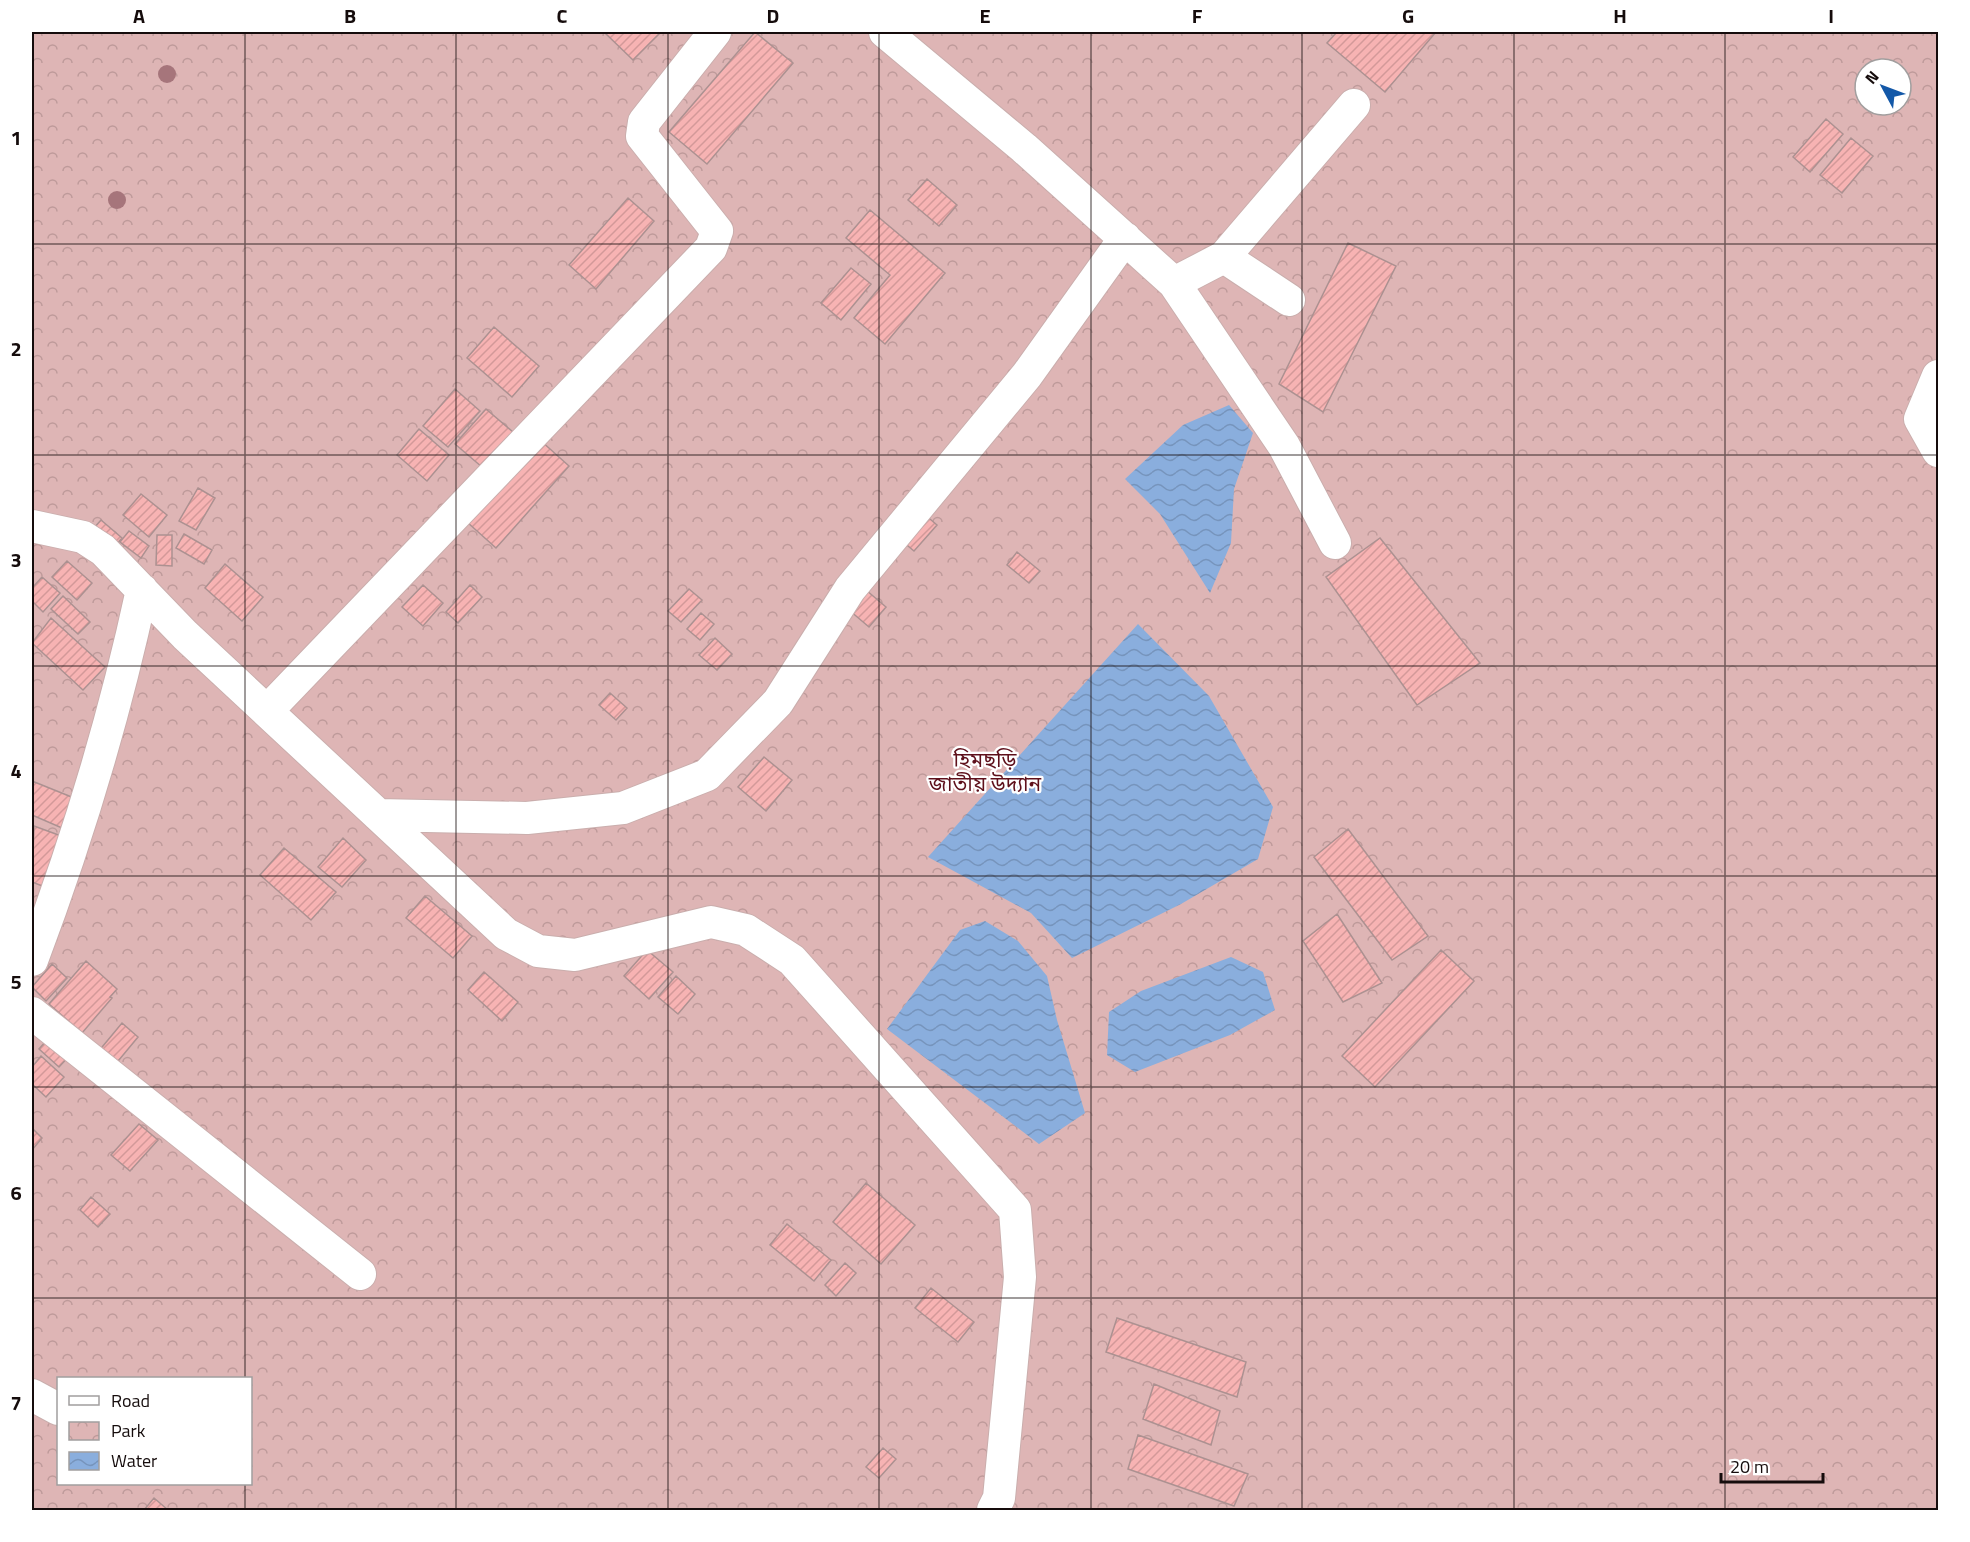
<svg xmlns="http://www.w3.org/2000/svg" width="1970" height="1542" font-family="'Titillium Web','Noto Sans Bengali',sans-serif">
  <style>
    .park { fill: url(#park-crowns); fill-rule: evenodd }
    .water { fill: url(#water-waves) }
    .building { fill: url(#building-hatch); stroke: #ac9191; stroke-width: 1.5 }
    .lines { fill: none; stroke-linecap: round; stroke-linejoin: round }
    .street-casing { stroke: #caaead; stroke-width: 34 }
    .street { stroke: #fff; stroke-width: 32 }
    .tree { fill: #a6757b }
    .grid { fill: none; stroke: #150c0c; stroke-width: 1.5; stroke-opacity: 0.55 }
    .labels { text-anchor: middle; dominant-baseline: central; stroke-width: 4.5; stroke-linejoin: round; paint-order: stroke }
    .park-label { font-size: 21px; fill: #5e101b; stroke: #fff }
    .neatline { fill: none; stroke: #150c0c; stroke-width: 2 }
    .grid-label { font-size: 20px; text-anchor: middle; font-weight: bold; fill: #150c0c }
  </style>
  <defs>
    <pattern id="park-crowns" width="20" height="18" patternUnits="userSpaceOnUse" patternTransform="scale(1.5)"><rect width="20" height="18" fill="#deb5b5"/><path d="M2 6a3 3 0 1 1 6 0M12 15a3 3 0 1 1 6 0" fill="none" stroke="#be9a9a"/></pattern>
    <pattern id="water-waves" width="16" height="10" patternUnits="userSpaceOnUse" patternTransform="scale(1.5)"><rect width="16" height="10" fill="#8aaedd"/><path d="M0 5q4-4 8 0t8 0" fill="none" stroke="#7694bc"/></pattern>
    <pattern id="building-hatch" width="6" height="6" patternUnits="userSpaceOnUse" patternTransform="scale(1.5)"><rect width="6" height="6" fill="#f7b3b3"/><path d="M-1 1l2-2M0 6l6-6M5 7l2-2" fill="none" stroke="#d39999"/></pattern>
  </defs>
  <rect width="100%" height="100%" fill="#fdf1f1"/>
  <!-- park -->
  <path class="park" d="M32,32H1938V1510H32ZM1865,69H1901V105H1865ZM58,1378H250V1484H58Z"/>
  <!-- water -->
  <path class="water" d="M1229,405L1253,433L1234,489L1231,543L1210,593L1160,514L1125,479L1183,425Z
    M1138,624L1209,696L1273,807L1258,859L1181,904L1072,958L1031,913L928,857Z
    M985,921L1018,941L1047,976L1057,1020L1085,1113L1039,1144L887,1029L960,930Z
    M1231,957L1263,972L1275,1010L1230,1035L1135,1072L1107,1055L1109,1012L1141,991Z"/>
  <!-- building -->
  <path class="building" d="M604,32H658L660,33L633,60Z
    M755,32L793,63L707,164L669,132Z
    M1337,32H1436L1385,92L1327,43Z
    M1826,119L1843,134L1810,172L1793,157Z
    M1851,138L1873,156L1842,193L1820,175Z
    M927,179L957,205L939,226L908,200Z
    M628,198L654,221L596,289L569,265Z
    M870,210L945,273L885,344L854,318L890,275L846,238Z
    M1348,243L1396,266L1323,412L1279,384Z
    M851,268L871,284L841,320L821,303Z
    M494,327L539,366L512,397L467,358Z
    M455,389L480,411L448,447L423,426Z
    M486,409L513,432L482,467L455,444Z
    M419,429L449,455L427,481L397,455Z
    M540,440L569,466L496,548L467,522Z
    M198,488L215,498L196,530L179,521Z
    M141,494L167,515L149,537L123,515Z
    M924,514L937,525L914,551L902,541Z
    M101,520L122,538L115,546L94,528Z
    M129,531L149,546L141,558L120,542Z
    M184,534L212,550L204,564L176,548Z
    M157,535H172V566L156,565Z
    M1380,538L1480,663L1417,705L1326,577Z
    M1017,552L1040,571L1029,583L1007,565Z
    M67,561L92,583L77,600L52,577Z
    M225,564L263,597L242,621L205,588Z
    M42,577L60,593L43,612L32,601V588Z
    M423,585L443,603L423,626L402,607Z
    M470,585L482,597L458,623L446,612Z
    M689,589L702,600L681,622L668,611Z
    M866,590L886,607L869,627L849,610Z
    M63,596L90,622L78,634L51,609Z
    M701,613L714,624L700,640L687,629Z
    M51,618L105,667L83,690L32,643Z
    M715,638L732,654L717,670L699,655Z
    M610,693L627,708L616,720L599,705Z
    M764,757L792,780L766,811L738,787Z
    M32,781L74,798L62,828L32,815Z
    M34,826L64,837L45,887L32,882Z
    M1348,829L1428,936L1392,960L1314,857Z
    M343,838L366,860L342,887L318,867Z
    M284,848L336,892L311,920L260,875Z
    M425,896L472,936L453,958L406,918Z
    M1337,914L1382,983L1343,1002L1303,941Z
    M647,950L673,972L649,999L624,976Z
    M1441,950L1474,981L1375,1087L1342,1056Z
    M86,961L117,989L110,997L112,998L82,1033L49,1004Z
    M52,964L67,978L46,1001L32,987Z
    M484,972L518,1002L502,1021L468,990Z
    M676,976L695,994L678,1014L658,997Z
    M122,1023L138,1037L114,1066L98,1052Z
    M52,1034L72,1053L59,1067L39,1049Z
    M41,1056L64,1077L46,1097L32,1084V1067Z
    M139,1124L158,1140L130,1171L111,1155Z
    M32,1128L42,1138L32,1150Z
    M866,1183L915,1225L881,1264L833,1222Z
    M91,1197L110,1214L98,1227L80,1210Z
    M787,1224L831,1260L814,1281L770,1245Z
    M845,1263L856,1273L836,1296L825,1285Z
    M931,1288L974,1322L958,1342L915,1308Z
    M1117,1318L1246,1362L1237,1397L1106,1352Z
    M1154,1384L1220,1411L1211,1445L1143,1419Z
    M1138,1435L1248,1474L1234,1506L1128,1469Z
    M883,1448L896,1459L879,1478L866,1467Z
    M154,1498L168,1510H144Z"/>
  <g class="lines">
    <defs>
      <path id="street" d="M885,32L1024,148L1174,283L1284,446L1335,543
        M1224,257L1289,300
        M1174,283L1224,257L1354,105
        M1938,376L1920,419L1938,451
        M32,526L83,537L103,550L185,635L506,934L538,951L575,955L711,922L746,930L792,960L1015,1210L1020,1277L999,1498L993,1510
        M267,711L711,248L717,231L642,136L644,122L715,32
        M378,815L527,818L623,808L707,775L778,702L850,589L1027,375L1125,238
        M32,960C77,841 115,715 142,590
        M32,1013L360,1274
        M32,1395L58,1409"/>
    </defs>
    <!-- street casing -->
    <use href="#street" class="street-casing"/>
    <!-- street -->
    <use href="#street" class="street"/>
  </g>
  <!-- trees -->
  <g class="tree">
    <circle cx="167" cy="74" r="9"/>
    <circle cx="117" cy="200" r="9"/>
  </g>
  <!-- grid -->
  <path class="grid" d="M245,32V1378M456,32V1510M668,32V1510M879,32V1510M1091,32V1510M1302,32V1510M1514,32V1510M1725,32V1510M32,244H1938M32,455H1938M32,666H1938M32,876H1938M32,1087H1938M32,1298H1938M245,1484V1510"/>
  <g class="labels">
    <!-- park labels -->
    <g class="park-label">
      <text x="985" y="759">হিমছড়ি<tspan x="985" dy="24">জাতীয় উদ্যান</tspan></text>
    </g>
  </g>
  <!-- border -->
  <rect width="1970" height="1542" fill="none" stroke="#ffffff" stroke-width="66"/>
  <!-- legend -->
  <rect x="57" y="1377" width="195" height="108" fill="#ffffff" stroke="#a19e9e" stroke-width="1.5"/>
  <rect x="69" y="1396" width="30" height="9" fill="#ffffff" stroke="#a19e9e" stroke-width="1.5"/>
  <text x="111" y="1407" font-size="18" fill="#150c0c">Road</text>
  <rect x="69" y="1422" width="30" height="18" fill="url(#park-crowns)" stroke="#a19e9e" stroke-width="1.5"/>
  <text x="111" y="1437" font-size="18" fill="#150c0c">Park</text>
  <rect x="69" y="1452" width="30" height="18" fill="url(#water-waves)" stroke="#a19e9e" stroke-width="1.5"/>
  <text x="111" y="1467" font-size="18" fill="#150c0c">Water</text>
  <!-- north arrow -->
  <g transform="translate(1883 87) rotate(311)"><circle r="28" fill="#ffffff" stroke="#a19e9e" stroke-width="1.5"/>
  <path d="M0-4.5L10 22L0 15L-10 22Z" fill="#1358a8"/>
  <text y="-9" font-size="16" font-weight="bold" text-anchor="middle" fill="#150c0c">N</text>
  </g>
  <!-- scale -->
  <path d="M1721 1473v9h102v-9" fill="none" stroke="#150c0c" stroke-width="3"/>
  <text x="1730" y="1473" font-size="18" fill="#150c0c" stroke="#ffffff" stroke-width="4.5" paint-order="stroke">20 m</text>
  <rect x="33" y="33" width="1904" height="1476" class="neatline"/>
  <g class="grid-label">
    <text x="139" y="23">A</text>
    <text x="350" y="23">B</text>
    <text x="562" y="23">C</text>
    <text x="773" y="23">D</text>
    <text x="985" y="23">E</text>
    <text x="1197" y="23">F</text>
    <text x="1408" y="23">G</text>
    <text x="1620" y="23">H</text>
    <text x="1831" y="23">I</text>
    <text x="16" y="145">1</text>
    <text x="16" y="356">2</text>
    <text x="16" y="567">3</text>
    <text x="16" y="778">4</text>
    <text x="16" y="989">5</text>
    <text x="16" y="1200">6</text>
    <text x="16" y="1410">7</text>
  </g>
</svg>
